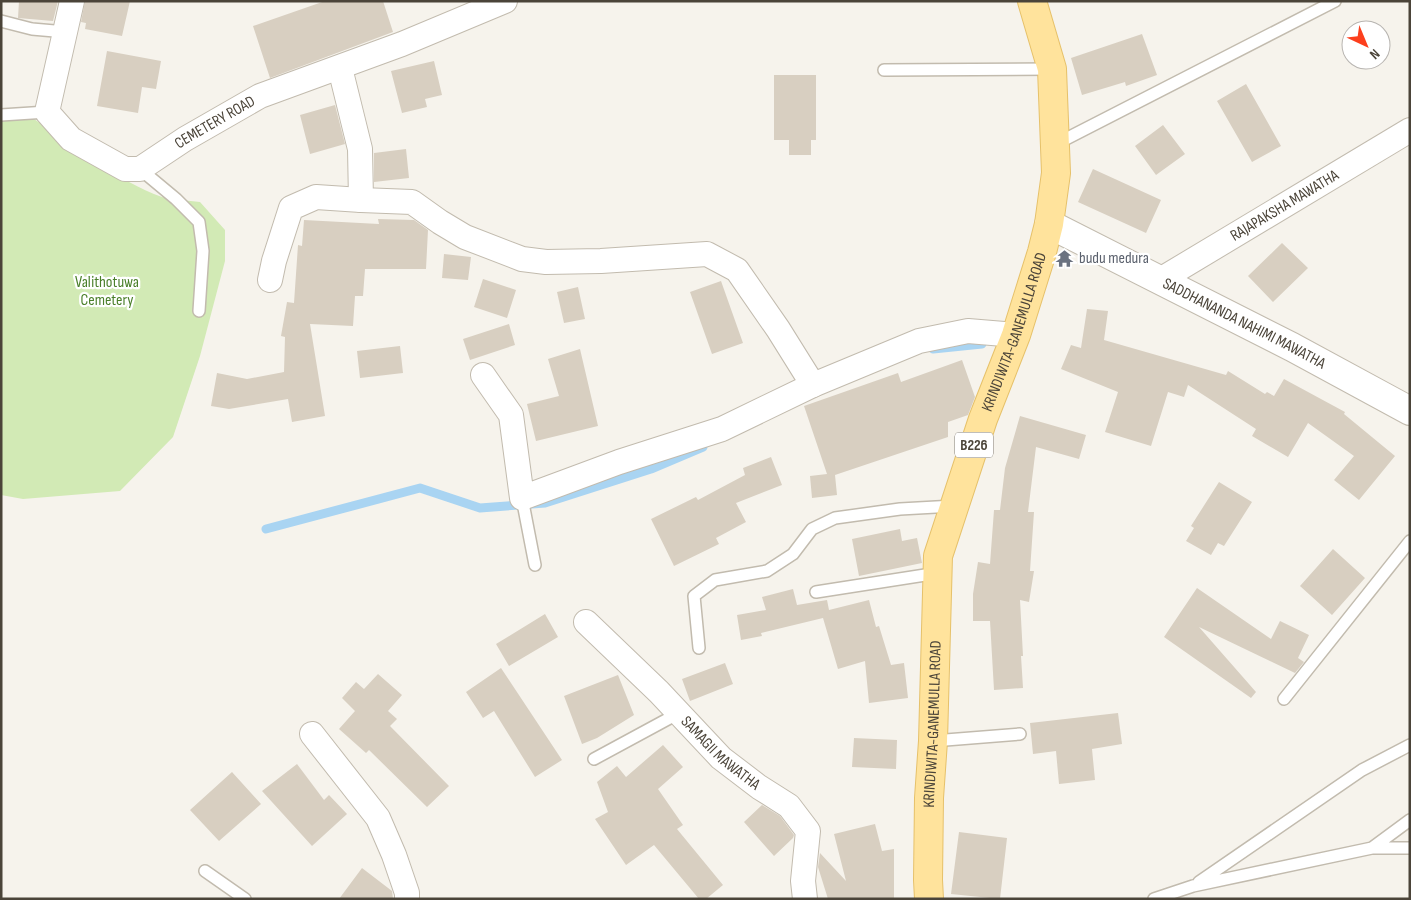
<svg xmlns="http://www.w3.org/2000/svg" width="1411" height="900" font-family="'Sofia Sans Condensed',sans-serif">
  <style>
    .green { fill: #d2eab5 }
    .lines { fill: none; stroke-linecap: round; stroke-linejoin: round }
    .stream { stroke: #a9d4f2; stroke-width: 9 }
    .building { fill: #d8cfc1 }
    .service-casing { stroke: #c2bbae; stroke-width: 14 }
    .minor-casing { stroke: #c2bbae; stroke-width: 26 }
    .tertiary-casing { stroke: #c2bbae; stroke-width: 30 }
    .primary-casing { stroke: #e6c16a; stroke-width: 30 }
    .service { stroke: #fff; stroke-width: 11 }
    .minor { stroke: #fff; stroke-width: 24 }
    .tertiary { stroke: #fff; stroke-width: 28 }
    .primary { stroke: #ffe39c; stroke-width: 28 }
    .labels { text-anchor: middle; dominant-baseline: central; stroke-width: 4.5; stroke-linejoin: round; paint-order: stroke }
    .shield { fill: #fff; stroke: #817c74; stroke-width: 1 }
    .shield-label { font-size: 15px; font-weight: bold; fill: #4b4439 }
    .street-label { font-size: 16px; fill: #4b4439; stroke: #fff }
    .worship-label { font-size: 16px; fill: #5b616d; stroke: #fff; text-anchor: start }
    .park-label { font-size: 16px; fill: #4a7f2a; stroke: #fff }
  </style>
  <rect width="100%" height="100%" fill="#f6f3ec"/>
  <!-- green -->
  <path class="green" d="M34,119C72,145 120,182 162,197C174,201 188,200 200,202L225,230V261L200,356L173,437L120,491L23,499L1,495V121Z"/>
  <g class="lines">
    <!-- stream -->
    <path class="stream" d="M933,349L982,344
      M266,529L420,488L480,508L545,503L651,469L703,447"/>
  </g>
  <!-- building -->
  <path class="building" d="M19,1H58L53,21L18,18Z
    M85,1H130L122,36L85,29L86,23L81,22Z
    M325,1H383L393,32L270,78L253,26Z
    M1142,34L1157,75L1126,86L1125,82L1082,95L1071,58Z
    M107,51L161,61L156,89L142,87L138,113L97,106Z
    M434,61L442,95L425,99L427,107L402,113L391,71Z
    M774,75H816V140H811V155H789V140H774Z
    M1246,84L1281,146L1252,162L1217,101Z
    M335,105L345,144L310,154L300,115Z
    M1163,125L1185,154L1156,175L1135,146Z
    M406,149L409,178L374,182V153Z
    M1093,169L1161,200L1146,233L1078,202Z
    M378,219L414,220L428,230L426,269H365L363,296H355L353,326L310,324L325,416L292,422L288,399L229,409L211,406L217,373L247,379L284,372L285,337L281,336L287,302L294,303L298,245L302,246L304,220L379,224Z
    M1282,243L1308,268L1273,302L1248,276Z
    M444,254L471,257L468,280L442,278Z
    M483,279L516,290L507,318L474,307Z
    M721,281L743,343L712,354L690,292Z
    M578,287L585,319L564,323L557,292Z
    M1087,309L1108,311L1104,340L1226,375L1228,371L1265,394L1267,392L1274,396L1284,379L1345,412L1344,414L1395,456L1359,500L1334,480L1354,456L1308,423L1288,457L1252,436L1256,429L1188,385L1184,397L1168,392L1151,446L1105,432L1118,392L1061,369L1071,345L1081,348Z
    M509,324L515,345L470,360L463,339Z
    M400,346L403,373L360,378L357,351Z
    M580,349L598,426L536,441L527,404L559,396L548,359Z
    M962,360L975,397L968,415L948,422V437L835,475L837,495L812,498L810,476L827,474L804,406L898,373L901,382Z
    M1020,416L1086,435L1079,459L1036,447L1028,512H1034L1030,571H1034L1029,602L1020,600L1023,656H1021L1023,688L994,690L990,621H973V594L978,562L990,564L994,510H1000L1005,468Z
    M771,457L782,485L736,503L746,522L716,538L719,544L674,566L651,519L696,497L698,500L745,475L743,468Z
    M1219,482L1252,502L1224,546L1218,543L1211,555L1186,541L1194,528L1191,526Z
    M900,529L902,541L917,538L922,563L859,576L852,539Z
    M1333,549L1365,578L1332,615L1300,586Z
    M1197,588L1271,639L1280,621L1309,635L1298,658L1304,662L1295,673L1199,627L1256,692L1251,698L1164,637Z
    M793,589L797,605L827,600L829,610L869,600L876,627L879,626L891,665L904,663L908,698L869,703L865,661L838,669L823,618L761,633L762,636L741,640L737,615L766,610L762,597Z
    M545,614L558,637L509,666L496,644Z
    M725,663L733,684L690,701L682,679Z
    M501,668L562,760L535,777L494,711L483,718L466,692Z
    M378,674L402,695L388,711L397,719L390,726L449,786L427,807L369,750L366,753L339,729L355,711L342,698L356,682L364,689Z
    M618,675L634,715L597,738L582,744L564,696Z
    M1118,713L1122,744L1092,749L1095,780L1059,784L1056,751L1033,754L1030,723Z
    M854,738L897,740L896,769L852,767Z
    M663,745L683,767L658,789L683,825L677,829L723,885L706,899H699L654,845L626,865L595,819L608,812L597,782L617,766L626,777Z
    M297,764L324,800L329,795L347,814L312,846L262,791Z
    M232,772L261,804L219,841L190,810Z
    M762,805L780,816L794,835L793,838L774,856L744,822Z
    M875,824L882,851L894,849V899H828L818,867L820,853L846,881L834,834Z
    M959,832L1007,838L1000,899L951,894Z
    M362,868L392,891L393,899H339Z"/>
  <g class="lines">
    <defs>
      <path id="service" d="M1,21L32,29L66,32
        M884,70L1052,69
        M1,115L47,112
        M1056,144L1335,1
        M140,169L176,199L199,222L203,251L199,311
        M522,498L535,565
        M816,592L938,573
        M699,648L694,596L715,580L767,571L793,554L812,529L835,518L900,509L954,506
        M1284,699L1410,541
        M933,741L1020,734
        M594,759L679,713
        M1372,848L1410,820
        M205,871L245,899
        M1199,882L1362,770L1410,745
        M1154,899L1193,886L1372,848H1410"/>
      <g id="minor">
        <path id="s1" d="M72,1L47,112L71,139L125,169H140L185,139L260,96L402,44L505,1"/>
        <path d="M340,68L360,149L361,200L412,202L440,222L465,237L522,259L546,262L601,261L707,254L737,270L778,329L813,385"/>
        <path d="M270,280L274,261L291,208L316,197L361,200"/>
        <path id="s2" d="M1160,280L1410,130"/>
        <path d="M483,375L511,415L522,498L619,462L722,429L813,385L919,341L968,331L1016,335"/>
        <path id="s3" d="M586,622L659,692L721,758L759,787L789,806L808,831L803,881L805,899"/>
        <path d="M312,734L378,818L394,855L407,893V899"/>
      </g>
      <g id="tertiary">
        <path id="s4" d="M1049,224L1292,347L1410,411"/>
      </g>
      <g id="primary">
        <path id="s5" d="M929,899L928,880L929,798L933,741L938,556L983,419L1016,335L1042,252L1049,224L1056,173L1052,69L1032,1"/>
      </g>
    </defs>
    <!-- service casing -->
    <use href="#service" class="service-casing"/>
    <!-- minor casing -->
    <use href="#minor" class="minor-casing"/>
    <!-- tertiary casing -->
    <use href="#tertiary" class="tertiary-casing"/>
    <!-- primary casing -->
    <use href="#primary" class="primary-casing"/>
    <!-- service -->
    <use href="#service" class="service"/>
    <!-- minor -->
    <use href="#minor" class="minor"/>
    <!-- tertiary -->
    <use href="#tertiary" class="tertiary"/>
    <!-- primary -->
    <use href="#primary" class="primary"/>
  </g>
  <!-- icons -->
  <defs>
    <symbol id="temple-bare" viewBox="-9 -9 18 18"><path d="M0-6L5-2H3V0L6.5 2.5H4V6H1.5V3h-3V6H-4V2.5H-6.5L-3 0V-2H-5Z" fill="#6b7280" stroke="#fff" stroke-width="2.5" paint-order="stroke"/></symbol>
  </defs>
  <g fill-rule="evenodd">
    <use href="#temple-bare" x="1052" y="246" width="25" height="25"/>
  </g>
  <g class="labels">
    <!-- shield labels -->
    <rect class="shield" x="955" y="432.5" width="38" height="25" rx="4"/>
    <g class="shield-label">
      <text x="974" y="445">B226</text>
    </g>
    <!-- street labels -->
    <g class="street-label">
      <text stroke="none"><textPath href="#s1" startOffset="315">CEMETERY ROAD</textPath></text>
      <text stroke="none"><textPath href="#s2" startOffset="145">RAJAPAKSHA MAWATHA</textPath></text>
      <text stroke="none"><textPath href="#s4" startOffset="219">SADDHANANDA NAHIMI MAWATHA</textPath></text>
      <text stroke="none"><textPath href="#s5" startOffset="580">KRINDIWITA-GANEMULLA ROAD</textPath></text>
      <text stroke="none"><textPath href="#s5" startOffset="175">KRINDIWITA-GANEMULLA ROAD</textPath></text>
      <text stroke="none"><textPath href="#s3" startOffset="188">SAMAGII MAWATHA</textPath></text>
    </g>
    <!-- worship labels -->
    <g class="worship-label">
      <text x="1079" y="258">budu medura</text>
    </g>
    <!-- park labels -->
    <g class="park-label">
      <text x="107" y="282">Valithotuwa<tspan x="107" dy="18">Cemetery</tspan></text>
    </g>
  </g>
  <!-- border -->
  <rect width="1411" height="900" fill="none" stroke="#4b4439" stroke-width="5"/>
  <!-- north arrow -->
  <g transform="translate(1366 45) rotate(136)"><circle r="24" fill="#ffffff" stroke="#b7b4b0"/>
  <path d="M0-4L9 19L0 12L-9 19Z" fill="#fc3f1d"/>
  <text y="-8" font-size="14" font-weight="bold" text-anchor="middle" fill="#4b4439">N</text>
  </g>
</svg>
